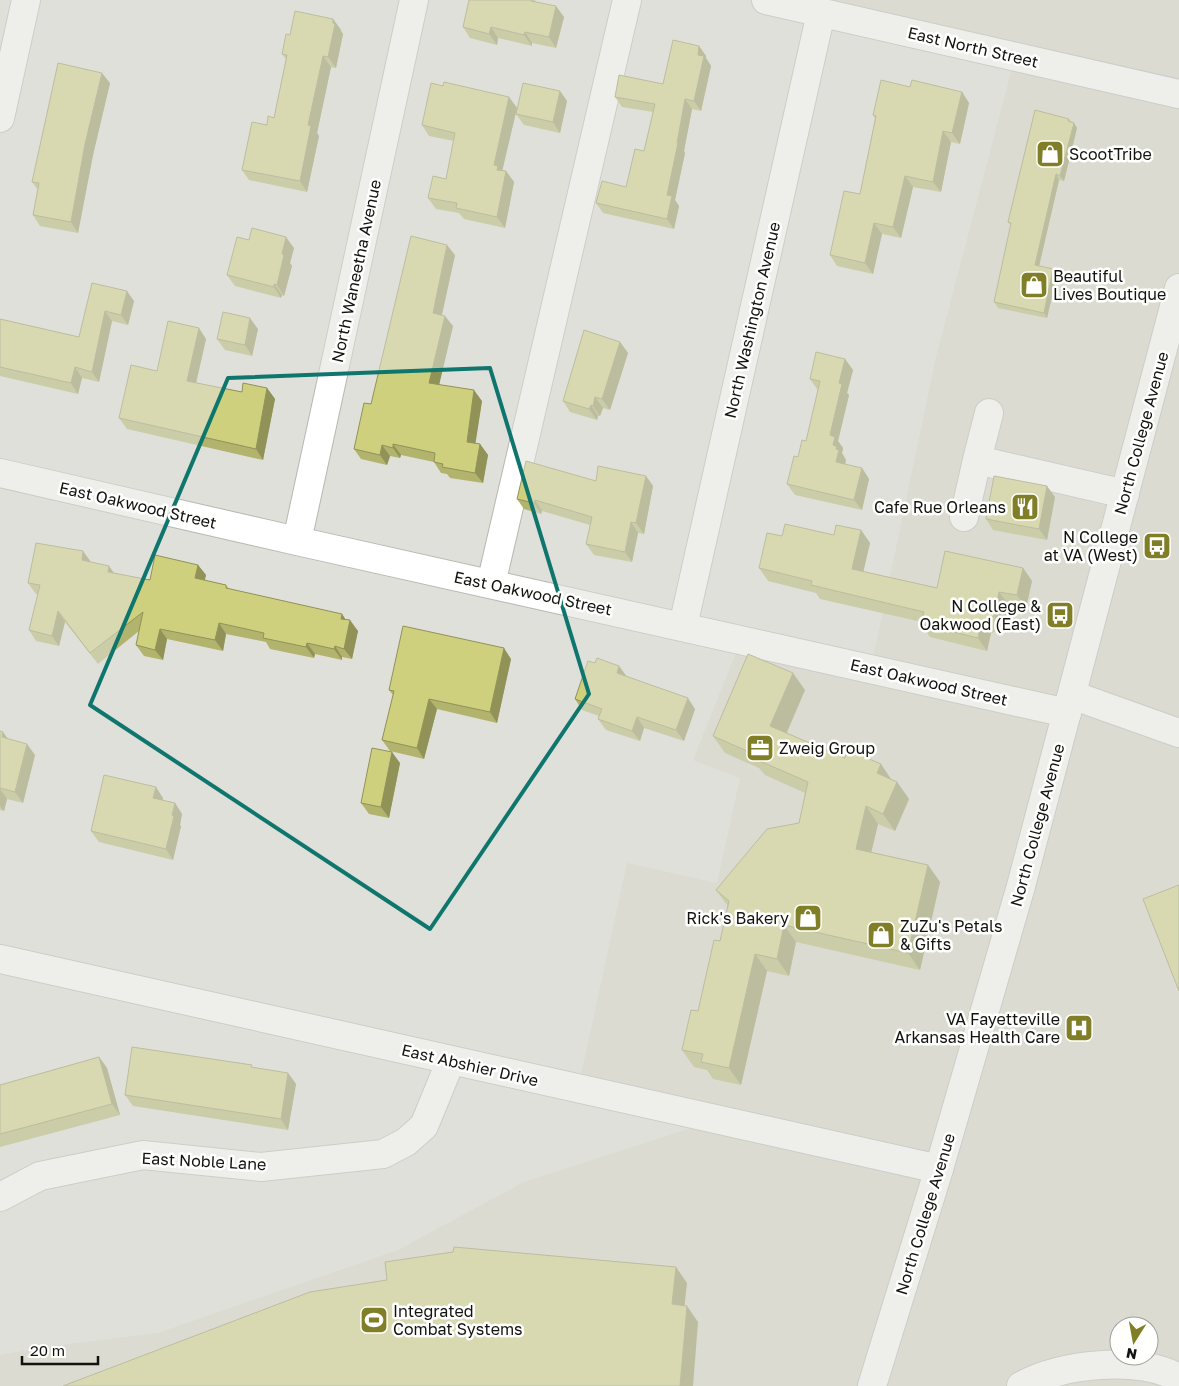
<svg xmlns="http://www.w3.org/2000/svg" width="1179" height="1386" font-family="'Golos Text',sans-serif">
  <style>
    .built { fill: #d4d4c7; fill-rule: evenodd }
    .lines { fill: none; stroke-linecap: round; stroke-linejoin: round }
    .minor-casing { stroke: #b7b7b2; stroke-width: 30 }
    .major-casing { stroke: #b7b7b2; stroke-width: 30 }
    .minor { stroke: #fff; stroke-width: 28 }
    .major { stroke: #fff; stroke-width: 28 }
    .wall { fill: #b2b36c }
    .shaded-wall { fill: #919258 }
    .building { fill: #cfd07e; stroke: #919258 }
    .marked { fill: none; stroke: #0f766e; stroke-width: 4; stroke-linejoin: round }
    .labels { text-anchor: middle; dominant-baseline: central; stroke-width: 5; stroke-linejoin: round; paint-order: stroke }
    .street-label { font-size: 16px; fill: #121210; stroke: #fffffe }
    .poi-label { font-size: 16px; fill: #121210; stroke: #fffffe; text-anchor: start }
  </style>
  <rect width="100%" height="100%" fill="#e0e0da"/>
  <!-- built -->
  <path class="built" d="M775,0H1179V1386H0V1355L52,1346L158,1333L398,1250L524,1182L716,1120L578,1089L627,863L717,883L740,778L693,760L741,640L871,668L936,357L1015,57ZM1119,1326H1149V1356H1119Z"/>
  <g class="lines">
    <defs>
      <path id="minor" d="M0,118L26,0
        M977,460L989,413
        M0,473L297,541L1067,713
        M964,517L977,460L1125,494
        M297,541L414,0
        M491,584L627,0
        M683,626L821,13
        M1072,695L1179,733
        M0,959L939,1169
        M0,1197L40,1176L143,1155L261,1167L383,1154L406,1142L424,1126L451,1060
        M1021,1386C1061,1363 1138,1356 1179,1378"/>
      <path id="major" d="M766,0L1179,94
        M872,1386L939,1169L1021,886L1179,288"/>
    </defs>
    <!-- minor casing -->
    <use href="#minor" class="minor-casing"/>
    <!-- major casing -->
    <use href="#major" class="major-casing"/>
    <!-- minor -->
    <use href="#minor" class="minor"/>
    <!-- major -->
    <use href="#major" class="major"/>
  </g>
  <!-- wall -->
  <path class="wall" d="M469,0H535L536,2L564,17L556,48L532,43V46L498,38L497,45L470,38L463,27Z
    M333,19L341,30V31L343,34L336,68L331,67L317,133L319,136L307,192L249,180L242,170L267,125L274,118L286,59L282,54Z
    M699,46L706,56V58L711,66L701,111L692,109L684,151L685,153L675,200L679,206L674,229L603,213L596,203L626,187L644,151L653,112L622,107L615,97L663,84Z
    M110,83L93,155L78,233L40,226L33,215L38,190L32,182Z
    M443,86L509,97L517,108L502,170L506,171L514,182L505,228L464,219L459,213L436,209L428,198L446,179L454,141L429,136L422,125Z
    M910,87L962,92L969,103L960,144L951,142L941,192L913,187L901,238L882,234L873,274L837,266L830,255L860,194L875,119L873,115Z
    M560,91L567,101L560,133L524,125L516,114Z
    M1069,119L1077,128L1064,181L1059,180L1039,266L1053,269L1057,275L1047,318L998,308L994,302L1011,226L1008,222Z
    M249,240L294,248L290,263L292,266L284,296L282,295L281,298L235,286L227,275Z
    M455,255L442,315L453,326L439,384L482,401L475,443L480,444L488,455L483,483L450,478L447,474L441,473L434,462L401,455L400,458L390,456L387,465L361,459L354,449L371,404Z
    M92,283L134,301L128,325L112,321L99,382L82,378L78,394L0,376V319L79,337Z
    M258,329L252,356L225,350L217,339Z
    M206,339L196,383L242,392L267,388L275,399L263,460L127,429L119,418L157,371Z
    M620,342L628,353L610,410L603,408L600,416H598L597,420L570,412L563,401Z
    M845,359L853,370L847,393L849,395L838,441L843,448L842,453L846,460L845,465L862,468L869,479L862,510L795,495L787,484L798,457L806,441L818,390L817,389L810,379Z
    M646,476L653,486L644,534L638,533L632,562L594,555L586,544L590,525L542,511L541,514L524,509L517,499L596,481Z
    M1055,497L1047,540L993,530L986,519Z
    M861,530L870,543L863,572L937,588L1023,568L1032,581L1026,608L1009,605L1003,629L991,633L987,651L930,637L921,624L922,622L820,599L816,593L768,581L759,568L782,536L834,535Z
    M91,562L114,573L150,580L198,565L206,575L204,580L226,585L229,589L342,614L346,620L358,631L352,659L342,657V660L315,654L314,658L270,649L266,642L226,634L223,651L167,639L163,660L144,656L136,645L139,631L98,664L65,622L59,646L36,641L29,630L38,594H36L28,583Z
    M511,659L497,723L437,709L424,759L390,751L382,740L393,695L389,690Z
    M595,663L619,666L627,677L695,709L684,741L644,728L640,741L606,730L598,719L599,716L582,710L575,699Z
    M805,690L786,733L897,782L909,799L895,831L878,824L871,852L928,865L940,882L920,970L796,942L789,976L767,971L741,1085L713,1079L707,1070L694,1067L682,1050L698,1011L720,941L728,906L716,890L799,823L805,793L765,775L759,768L725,753L713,736Z
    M0,731L8,739L35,755L23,803L7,799L4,811L0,810Z
    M400,763L389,818L369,814L361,803Z
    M163,798V801L175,803L182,814L180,825L181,826L173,860L99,842L91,831Z
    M99,1057L107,1068L120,1115L0,1147V1085Z
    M253,1068L288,1073L296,1084L288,1130L133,1106L125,1095Z"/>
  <!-- shaded-wall -->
  <path class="shaded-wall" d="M556,6L564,17L556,48L549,37Z
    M333,19L341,30V31L343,34L336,68L328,57Z
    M491,27L498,38L497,45L489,34Z
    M525,32L532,43V46L524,35Z
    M699,46L706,56V58L711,66L701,111L694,101L698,55Z
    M323,56L331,67L317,133L319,136L307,192L300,181L308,125Z
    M102,73L110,83L93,155L78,233L71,222L85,144Z
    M560,91L567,101L560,133L553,122Z
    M962,92L969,103L960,144L952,133Z
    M509,97L517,108L502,172L506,171L514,182L505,228L497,217L494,165Z
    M685,99L692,109L684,151L685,153L675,200L679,206L674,229L667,219V195Z
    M1074,123L1077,128L1064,181L1060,176Z
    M943,131L951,142L941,192L933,182Z
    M1056,174L1059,180L1038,271L1035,265Z
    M905,176L913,187L901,238L893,227Z
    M874,223L882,234L873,274L865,263Z
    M286,237L294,248L290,263L292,266L284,296L277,285L282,254Z
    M447,245L455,255L440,323L433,313Z
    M1053,269L1057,275L1047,318L1044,313Z
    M274,284L282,295L281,298L274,287Z
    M127,291L134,301L128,325L121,315Z
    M105,311L112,321L99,382L92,372Z
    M445,316L453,326L437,394L429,383Z
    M250,318L258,329L252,356L245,345Z
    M199,328L206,339L194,392L187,381Z
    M620,342L628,353L610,410L602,399Z
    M845,359L853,370L847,393L849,395L838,441L843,448L842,453L846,460L843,473L836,462L833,445L830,435L839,383Z
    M75,367L82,378L78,394L71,383Z
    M267,388L275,399L263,460L256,449Z
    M474,390L482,401L474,453L467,442Z
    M595,397L603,408L600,416L593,406Z
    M591,405L598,416L597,420L589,409Z
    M393,444L401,455L400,458L393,448Z
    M480,444L488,455L483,483L475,473Z
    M382,445L390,456L387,465L380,455Z
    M862,468L869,479L862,510L854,500Z
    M646,476L653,486L644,534L636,523Z
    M1047,486L1055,497L1047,540L1039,529Z
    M535,500L542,511L541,514L534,503Z
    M631,522L638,533L632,562L625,552Z
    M861,530L870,543L861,582L852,569Z
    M83,551L91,562L82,560Z
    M198,565L206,575L203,589L195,578Z
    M109,566L117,577L108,572Z
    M1023,568L1032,581L1026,608L1017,595Z
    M999,592L1009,605L1003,629L994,616Z
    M58,611L65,622L59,646L52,636Z
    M342,614L349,625L350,620L358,631L352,659L344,649L341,619Z
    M982,620L991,633L987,651L978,638Z
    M219,623L226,634L223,651L215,640Z
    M160,629L167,639L163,660L155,650Z
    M307,643L315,654L314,658L306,647Z
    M335,646L342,657V660L334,649Z
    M504,648L511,659L497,723L490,712Z
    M619,666L627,677L617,673Z
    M793,673L805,690L782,744L770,726Z
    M688,698L695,709L684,741L676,730Z
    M429,699L437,709L424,759L417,748Z
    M637,717L644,728L640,741L632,731Z
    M3,732L11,743L2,737Z
    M27,744L35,755L23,803L15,792Z
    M392,752L400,763L389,818L381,807Z
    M881,764L893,782L877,773Z
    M897,782L909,799L895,831L883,814Z
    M156,787L163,798L161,809L153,798Z
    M0,789L7,799L4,811L0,806Z
    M175,803L182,814L180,825L181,826L173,860L166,849Z
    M866,806L878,824L868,866L856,849Z
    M928,865L940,882L920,970L908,953Z
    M784,925L796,942L789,976L777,959Z
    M755,954L767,971L741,1085L729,1068Z
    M99,1057L107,1068L120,1115L112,1104Z
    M288,1073L296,1084L288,1130L281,1119Z
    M676,1267L687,1283L683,1320L672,1304Z
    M687,1306L698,1322L693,1386H680Z"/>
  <!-- building -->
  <path class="building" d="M469,0H531V1L556,6L549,37L525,32L524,35L491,27L489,34L463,27Z
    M295,11L333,19V23L335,24L328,57L323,56L308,125L311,126L300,181L242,170L252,122L267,125L268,116L274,118L287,55L282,54L286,34L290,35Z
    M673,40L699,46L698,55L704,56L694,101L685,99L677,143H678L667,195L672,196L667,219L596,203L602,181L626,187L635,149L644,151L655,104L615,97L619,75L663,84Z
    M58,63L102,73L85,144L71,222L33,215L39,183L32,182Z
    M881,80L910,87L912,80L962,92L952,133L943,131L933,182L905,176L893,227L874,223L865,263L830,255L844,191L860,194L876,116L873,115Z
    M444,82L509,97L494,165L498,166L497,170L506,171L497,217L456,208L457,203L428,198L433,176L446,179L455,133L422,125L431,83L443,86Z
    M523,83L560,91L553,122L516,114Z
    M1035,110L1069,119L1068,121L1074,123L1060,176L1056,174L1035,265L1053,269L1044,313L994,302L1011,223L1008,222Z
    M252,228L286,237L282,254L284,255L277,285L274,284V287L227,275L237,237L249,240Z
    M411,236L447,245L433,313L445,316L429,383L474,390L467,442L480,444L475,473L442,467L443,464L434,462L435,453L393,444V448L382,445L380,455L354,449L364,403L371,404Z
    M92,283L127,291L121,315L105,311L92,372L75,367L71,383L0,367V319L79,337Z
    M223,312L250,318L245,345L217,339Z
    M168,321L199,328L187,381L242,392L243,383L267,388L256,449L119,418L131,365L157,371Z
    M584,330L620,342L602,399L595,397L593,406L591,405L589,409L563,401Z
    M816,352L845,359L839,383L842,384L830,435L835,437L833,445L837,447L836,449L839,450L836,462L862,468L854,500L787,484L794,456L798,457L802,440L806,441L820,381L810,379Z
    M526,461L596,481L598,466L646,476L636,523L631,522L625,552L586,544L592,517L535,500L534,503L517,499Z
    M994,476L1047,486L1039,529L986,519Z
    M785,524L834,535L836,525L861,530L852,569L937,588L945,551L1023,568L1017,595L999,592L994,616L982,620L978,638L921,624L924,612L811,585L812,581L759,568L767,533L782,536Z
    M36,543L83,551L82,560L109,566L108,572L150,580L155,555L198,565L195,578L226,585V588L342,614L341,619L350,620L344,649L335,646L334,649L307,643L306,647L263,638L264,633L219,623L215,640L160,629L155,650L136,645L143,612L90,653L58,611L52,636L29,630L40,585L28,583Z
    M403,626L504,648L490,712L429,699L417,748L382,740L394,691L389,690Z
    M748,654L793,673L770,726L845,758L848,750L881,764L877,773L897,782L883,814L866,806L856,849L928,865L908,953L784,925L777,959L755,954L729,1068L701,1062L703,1054L682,1050L691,1010L698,1011L714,940L720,941L729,901L716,890L767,829L799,823L808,782L753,758L754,754L713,736Z
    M597,658L619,666L617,673L688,698L676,730L637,717L632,731L598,719L602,709L575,699L588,661L595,663Z
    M0,731L3,732L2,737L27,744L15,792L0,788Z
    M372,748L392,752L381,807L361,803Z
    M104,775L156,787L153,798L175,803L172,815L174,816L166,849L91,831Z
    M1179,885V991L1143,899Z
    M132,1047L252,1065L251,1067L288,1073L281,1119L125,1095Z
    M99,1057L112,1104L0,1134V1085Z
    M454,1247L676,1267L672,1304L687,1306L680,1386H63L310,1292L387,1280L385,1262L453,1252Z"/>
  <!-- marked area -->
  <path d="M0 0H1179V1386H0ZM490,368L589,694L430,929L90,705L228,378Z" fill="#e0e0da" fill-opacity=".55" fill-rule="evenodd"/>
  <path class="marked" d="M490,368L589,694L430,929L90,705L228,378Z"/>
  <!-- icons -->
  <defs>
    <symbol id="shop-square" viewBox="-11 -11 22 22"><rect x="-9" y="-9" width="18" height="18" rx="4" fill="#807f27" stroke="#fffffe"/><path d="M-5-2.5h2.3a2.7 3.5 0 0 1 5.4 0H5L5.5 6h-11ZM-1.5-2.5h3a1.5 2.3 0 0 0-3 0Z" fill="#fff"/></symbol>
    <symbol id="restaurant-square" viewBox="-11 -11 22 22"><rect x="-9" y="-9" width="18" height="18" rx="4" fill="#807f27" stroke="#fffffe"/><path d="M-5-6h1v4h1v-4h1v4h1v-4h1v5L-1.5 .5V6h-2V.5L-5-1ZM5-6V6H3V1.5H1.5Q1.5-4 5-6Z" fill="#fff"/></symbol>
    <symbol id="bus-square" viewBox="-11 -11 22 22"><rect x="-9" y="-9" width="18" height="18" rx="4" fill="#807f27" stroke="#fffffe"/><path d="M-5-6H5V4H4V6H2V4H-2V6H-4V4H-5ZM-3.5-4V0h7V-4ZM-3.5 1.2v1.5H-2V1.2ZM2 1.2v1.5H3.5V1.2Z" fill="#fff"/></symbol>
    <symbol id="office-square" viewBox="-11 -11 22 22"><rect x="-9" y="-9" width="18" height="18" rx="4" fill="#807f27" stroke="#fffffe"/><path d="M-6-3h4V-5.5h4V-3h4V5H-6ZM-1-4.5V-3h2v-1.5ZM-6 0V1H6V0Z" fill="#fff"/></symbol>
    <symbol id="hospital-square" viewBox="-11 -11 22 22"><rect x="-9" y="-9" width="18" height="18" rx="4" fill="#807f27" stroke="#fffffe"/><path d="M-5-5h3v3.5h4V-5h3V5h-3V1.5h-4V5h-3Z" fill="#fff"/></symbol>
    <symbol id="stadium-square" viewBox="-11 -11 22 22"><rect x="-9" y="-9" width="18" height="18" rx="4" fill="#807f27" stroke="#fffffe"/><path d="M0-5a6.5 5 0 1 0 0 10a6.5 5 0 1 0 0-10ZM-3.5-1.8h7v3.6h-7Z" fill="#fff"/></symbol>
  </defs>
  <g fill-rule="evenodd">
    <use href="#shop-square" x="1034" y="138" width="32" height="32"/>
    <use href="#shop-square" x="1018" y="269" width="32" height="32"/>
    <use href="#restaurant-square" x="1009" y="491" width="32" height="32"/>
    <use href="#bus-square" x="1141" y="530" width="32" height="32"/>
    <use href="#bus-square" x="1044" y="599" width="32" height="32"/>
    <use href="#office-square" x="744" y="732" width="32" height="32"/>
    <use href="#shop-square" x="792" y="902" width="32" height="32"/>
    <use href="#shop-square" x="865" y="919" width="32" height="32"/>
    <use href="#hospital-square" x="1063" y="1012" width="32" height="32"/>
    <use href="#stadium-square" x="358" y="1304" width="32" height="32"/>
  </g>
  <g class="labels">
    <!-- street labels -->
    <g class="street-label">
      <text transform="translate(973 47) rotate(13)">East North Street</text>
      <text transform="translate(356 271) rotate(-78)">North Waneetha Avenue</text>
      <text transform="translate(752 320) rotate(-77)">North Washington Avenue</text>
      <text transform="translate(1141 433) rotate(-75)">North College Avenue</text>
      <text transform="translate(138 505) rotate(13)">East Oakwood Street</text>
      <text transform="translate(533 593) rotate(12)">East Oakwood Street</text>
      <text transform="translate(929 682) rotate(13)">East Oakwood Street</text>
      <text transform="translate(1037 825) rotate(-75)">North College Avenue</text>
      <text transform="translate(470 1065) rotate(13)">East Abshier Drive</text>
      <text transform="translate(204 1161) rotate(3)">East Noble Lane</text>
      <text transform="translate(925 1214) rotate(-73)">North College Avenue</text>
    </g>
    <!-- poi labels -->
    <g class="poi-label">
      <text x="1069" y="154">ScootTribe</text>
      <text x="1053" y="276">Beautiful<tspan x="1053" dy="18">Lives Boutique</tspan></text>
      <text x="1006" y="507" text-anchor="end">Cafe Rue Orleans</text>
      <text x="1138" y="537" text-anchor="end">N College<tspan x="1138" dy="18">at VA (West)</tspan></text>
      <text x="1041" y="606" text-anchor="end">N College &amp;<tspan x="1041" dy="18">Oakwood (East)</tspan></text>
      <text x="779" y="748">Zweig Group</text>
      <text x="789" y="918" text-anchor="end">Rick's Bakery</text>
      <text x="900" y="926">ZuZu's Petals<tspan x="900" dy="18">&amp; Gifts</tspan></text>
      <text x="1060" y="1019" text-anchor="end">VA Fayetteville<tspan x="1060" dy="18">Arkansas Health Care</tspan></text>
      <text x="393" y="1311">Integrated<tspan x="393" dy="18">Combat Systems</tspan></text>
    </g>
  </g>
  <!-- north arrow -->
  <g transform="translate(1134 1341) rotate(191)"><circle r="24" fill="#fffffe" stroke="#a0a09f"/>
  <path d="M0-4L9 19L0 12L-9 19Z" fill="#807f27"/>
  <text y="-8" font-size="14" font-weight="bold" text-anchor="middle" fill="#121210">N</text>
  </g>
  <!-- scale -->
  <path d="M22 1356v8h76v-8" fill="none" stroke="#121210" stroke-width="2.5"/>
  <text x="30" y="1356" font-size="15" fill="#121210" stroke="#fffffe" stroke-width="4" paint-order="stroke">20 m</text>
</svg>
